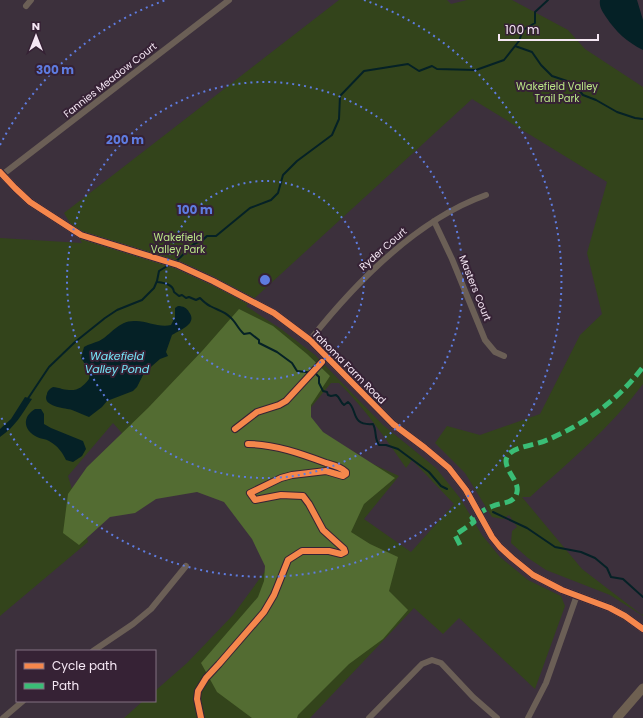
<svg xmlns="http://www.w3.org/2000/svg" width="643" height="718" font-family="Poppins,sans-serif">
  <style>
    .green { fill: #33441b; fill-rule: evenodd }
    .forest { fill: #536c32 }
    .water { fill: #052126 }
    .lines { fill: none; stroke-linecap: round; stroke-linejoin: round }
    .stream { stroke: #052126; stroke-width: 2 }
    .minor { stroke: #6b5f56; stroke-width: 6 }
    .tertiary { stroke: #6b5f56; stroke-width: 8 }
    .secondary { stroke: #6e6051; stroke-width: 9 }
    .quiet { stroke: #3abd76; stroke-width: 5; stroke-dasharray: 10 5; stroke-linecap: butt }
    .cycleway-casing { stroke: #362235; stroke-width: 8 }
    .cycleway { stroke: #f5874c; stroke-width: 6 }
    .ring { fill: none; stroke: #5e7ce0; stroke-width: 2; stroke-dasharray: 2 4 }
    .labels { text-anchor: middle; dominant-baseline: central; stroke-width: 4; stroke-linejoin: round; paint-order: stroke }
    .street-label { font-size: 10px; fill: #f5e7f4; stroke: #362235 }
    .park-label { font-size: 10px; fill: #bae686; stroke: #362235 }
    .water-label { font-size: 11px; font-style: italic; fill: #76e7fa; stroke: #362235 }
    .centre { fill: #5e7ce0; stroke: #362235; stroke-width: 2 }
    .ring-label { font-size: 12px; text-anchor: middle; font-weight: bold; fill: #5e7ce0; stroke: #362235; stroke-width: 4; stroke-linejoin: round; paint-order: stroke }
  </style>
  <rect width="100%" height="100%" fill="#3c303c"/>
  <!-- green -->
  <path class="green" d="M339,0H447L451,4L467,0H512L568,30L585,49L643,87V384C611,427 570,461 530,497H522L582,569L642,615L643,614V616L610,595L546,570L528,558L511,543L512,531L517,527L509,515L503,519L492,517L465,473L435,443L447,426L480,435L540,414L580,335L602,314L587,253L607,182L472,99L246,306L281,329L315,355L383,425L436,468L460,498L482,535L500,557L528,580L561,596L565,606L535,689L459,618L443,634L414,608L310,718H124L143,701H155V691L187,663L233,615L266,570L253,512L159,475L113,423L68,476L88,542L0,616V238L82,243L64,213ZM331,383H339C366,410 384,436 406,468L412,460L454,504L411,552L364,519L399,476L294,428Z"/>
  <!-- forest -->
  <path class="forest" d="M239,309L273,326L307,354L330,376L311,405V417L323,432L395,478L364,504L351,532L370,544L398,557L389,591L408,610L383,639L349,664L298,715L297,718H252L217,692L201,663L258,597L264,581L265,566L252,539L224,502L197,492L156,499L135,513L110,517L79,545L63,533L68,494L87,467L148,408L203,350Z"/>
  <!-- water -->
  <path class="water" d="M600,0H637L643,20V50C627,42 616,32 606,17C602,11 599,7 600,0Z
    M178,306C183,306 187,308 189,312C198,324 180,330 172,335L166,352L168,356L160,359L144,373L137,387L133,391L107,401L102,407L89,417C83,415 78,412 72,410C65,408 41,407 47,394C47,391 51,388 53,387C55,387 60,388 62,389C76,392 81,389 89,379L90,372L81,358L84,347C89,344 94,343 99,341C111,335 118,321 134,321C146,320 158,328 171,325L175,317V308Z
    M25,397L32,399C21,415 16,426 0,437V429L11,419Z
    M35,409H41L44,414V424L51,428L83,441L86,449L82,456L73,462L66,460C62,452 58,446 49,441C46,439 41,439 37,437C23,430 22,417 35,409Z"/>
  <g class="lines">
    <!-- stream -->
    <path class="stream" d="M515,46L532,52L541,65L552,76L573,83L583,95L596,100L617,112L635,118L643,119
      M175,262C182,257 187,249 194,244C200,241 202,242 207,236H216L250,208L271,200L278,193L283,175L297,161L332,135L339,119L340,96L364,71L408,64L419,71L432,66L437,69L476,70L504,60L519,41L523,30L535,23V12L548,0
      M157,282C164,283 173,284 174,292L179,296L182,295L186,298L189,297L196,300L200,298C203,301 206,304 210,306C217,310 224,311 230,317C236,322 238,329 244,334L250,333L259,340V343L277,352L292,363L297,371L315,373L319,377V383L323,391L327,392L328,395L331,396L336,395C340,397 340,402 344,405L348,402C358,409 350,426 373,424C377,431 374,438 379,445H386L398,449L429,472L441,486L447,489
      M27,400L49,367L75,342L105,318L117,310L142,300L154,288L157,281L159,271L169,265
      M493,512L527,528L555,547L581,552L595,558L607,568L611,577L623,579L643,597"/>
    <!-- minor -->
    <path class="minor" d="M26,6L31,0
      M2,175L229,0
      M434,221L452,259L485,340L495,352L504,356
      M310,340C356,282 416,220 486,195
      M93,651L133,624L151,609L186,566
      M3,718L23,701
      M369,718L422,664L432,660L441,663L473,697L497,718
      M528,718L546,683L577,595"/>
    <!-- tertiary -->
    <path class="tertiary" d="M0,172L15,188L30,202L81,235L178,265L213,281L274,313L310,340L393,424L425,448L449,468L466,490L492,537L500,547L512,558L533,575L562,590L610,608L625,616L643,629"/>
    <!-- secondary -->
    <path class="secondary" d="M617,718L643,688"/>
    <!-- quiet -->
    <path class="quiet" d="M460,545L455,535L474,522L472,518C478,514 485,509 493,506C502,502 515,504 517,492C520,479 497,465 510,453C518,446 537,445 547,440C585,424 618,400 643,367"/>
    <defs>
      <path id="cycleway" d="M0,172L15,188L30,202L81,235L178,265L213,281L274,313L310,340L393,424L425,448L449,468L466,490L492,537L500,547L512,558L533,575L562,590L610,608L625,616L643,629
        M235,429L257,412L279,405L286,401L322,362
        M201,718L197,699L198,691L206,678L219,664L264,612L274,595L288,560L302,551H329L341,554L345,552L344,549L323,530L309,504L303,496L281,495L255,500L250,493L281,478L292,475L326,471L343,476L346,474V472C341,467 333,465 326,463C302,454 274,444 248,444"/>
    </defs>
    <!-- cycleway casing -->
    <use href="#cycleway" class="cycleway-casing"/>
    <!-- cycleway -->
    <use href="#cycleway" class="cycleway"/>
  </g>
  <!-- distance rings -->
  <g class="ring">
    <circle cx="265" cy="280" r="99"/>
    <circle cx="265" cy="280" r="198"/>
    <path d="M0 145A297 297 0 0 1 166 0M364 0A297 297 0 1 1 0 415"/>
  </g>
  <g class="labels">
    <!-- street labels -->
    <g class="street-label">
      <text transform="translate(110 80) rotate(-38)">Fannies Meadow Court</text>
      <text transform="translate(383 249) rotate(-41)">Ryder Court</text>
      <text transform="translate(475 288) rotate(68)">Masters Court</text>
      <text transform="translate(349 367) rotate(45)">Tahoma Farm Road</text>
    </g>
    <!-- park labels -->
    <g class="park-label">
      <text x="557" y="86">Wakefield Valley<tspan x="557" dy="12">Trail Park</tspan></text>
      <text x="178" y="237">Wakefield<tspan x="178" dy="12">Valley Park</tspan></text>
    </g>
    <!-- water labels -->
    <g class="water-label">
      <text x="117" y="356">Wakefield<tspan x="117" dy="13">Valley Pond</tspan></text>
    </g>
  </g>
  <circle cx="265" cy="280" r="6" class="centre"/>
  <g class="ring-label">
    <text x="55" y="74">300 m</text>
    <text x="125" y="144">200 m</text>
    <text x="195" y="214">100 m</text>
  </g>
  <!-- legend -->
  <rect x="16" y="650" width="140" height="52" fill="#362235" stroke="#827181"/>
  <rect x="24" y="663" width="20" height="6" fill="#f5874c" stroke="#827181"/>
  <text x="52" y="670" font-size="12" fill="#f5e7f4">Cycle path</text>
  <rect x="24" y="683" width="20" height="6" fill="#3abd76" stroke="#827181"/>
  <text x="52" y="690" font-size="12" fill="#f5e7f4">Path</text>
  <!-- north arrow -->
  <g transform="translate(36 36)" stroke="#362235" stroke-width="3" paint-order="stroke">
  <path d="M0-3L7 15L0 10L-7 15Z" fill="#f5e7f4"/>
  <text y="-6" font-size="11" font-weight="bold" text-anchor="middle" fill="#f5e7f4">N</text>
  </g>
  <!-- scale -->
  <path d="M499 34v6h99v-6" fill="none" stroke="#f5e7f4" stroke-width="2"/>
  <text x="505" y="34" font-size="12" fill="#f5e7f4" stroke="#362235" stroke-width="3" paint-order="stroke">100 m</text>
</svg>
